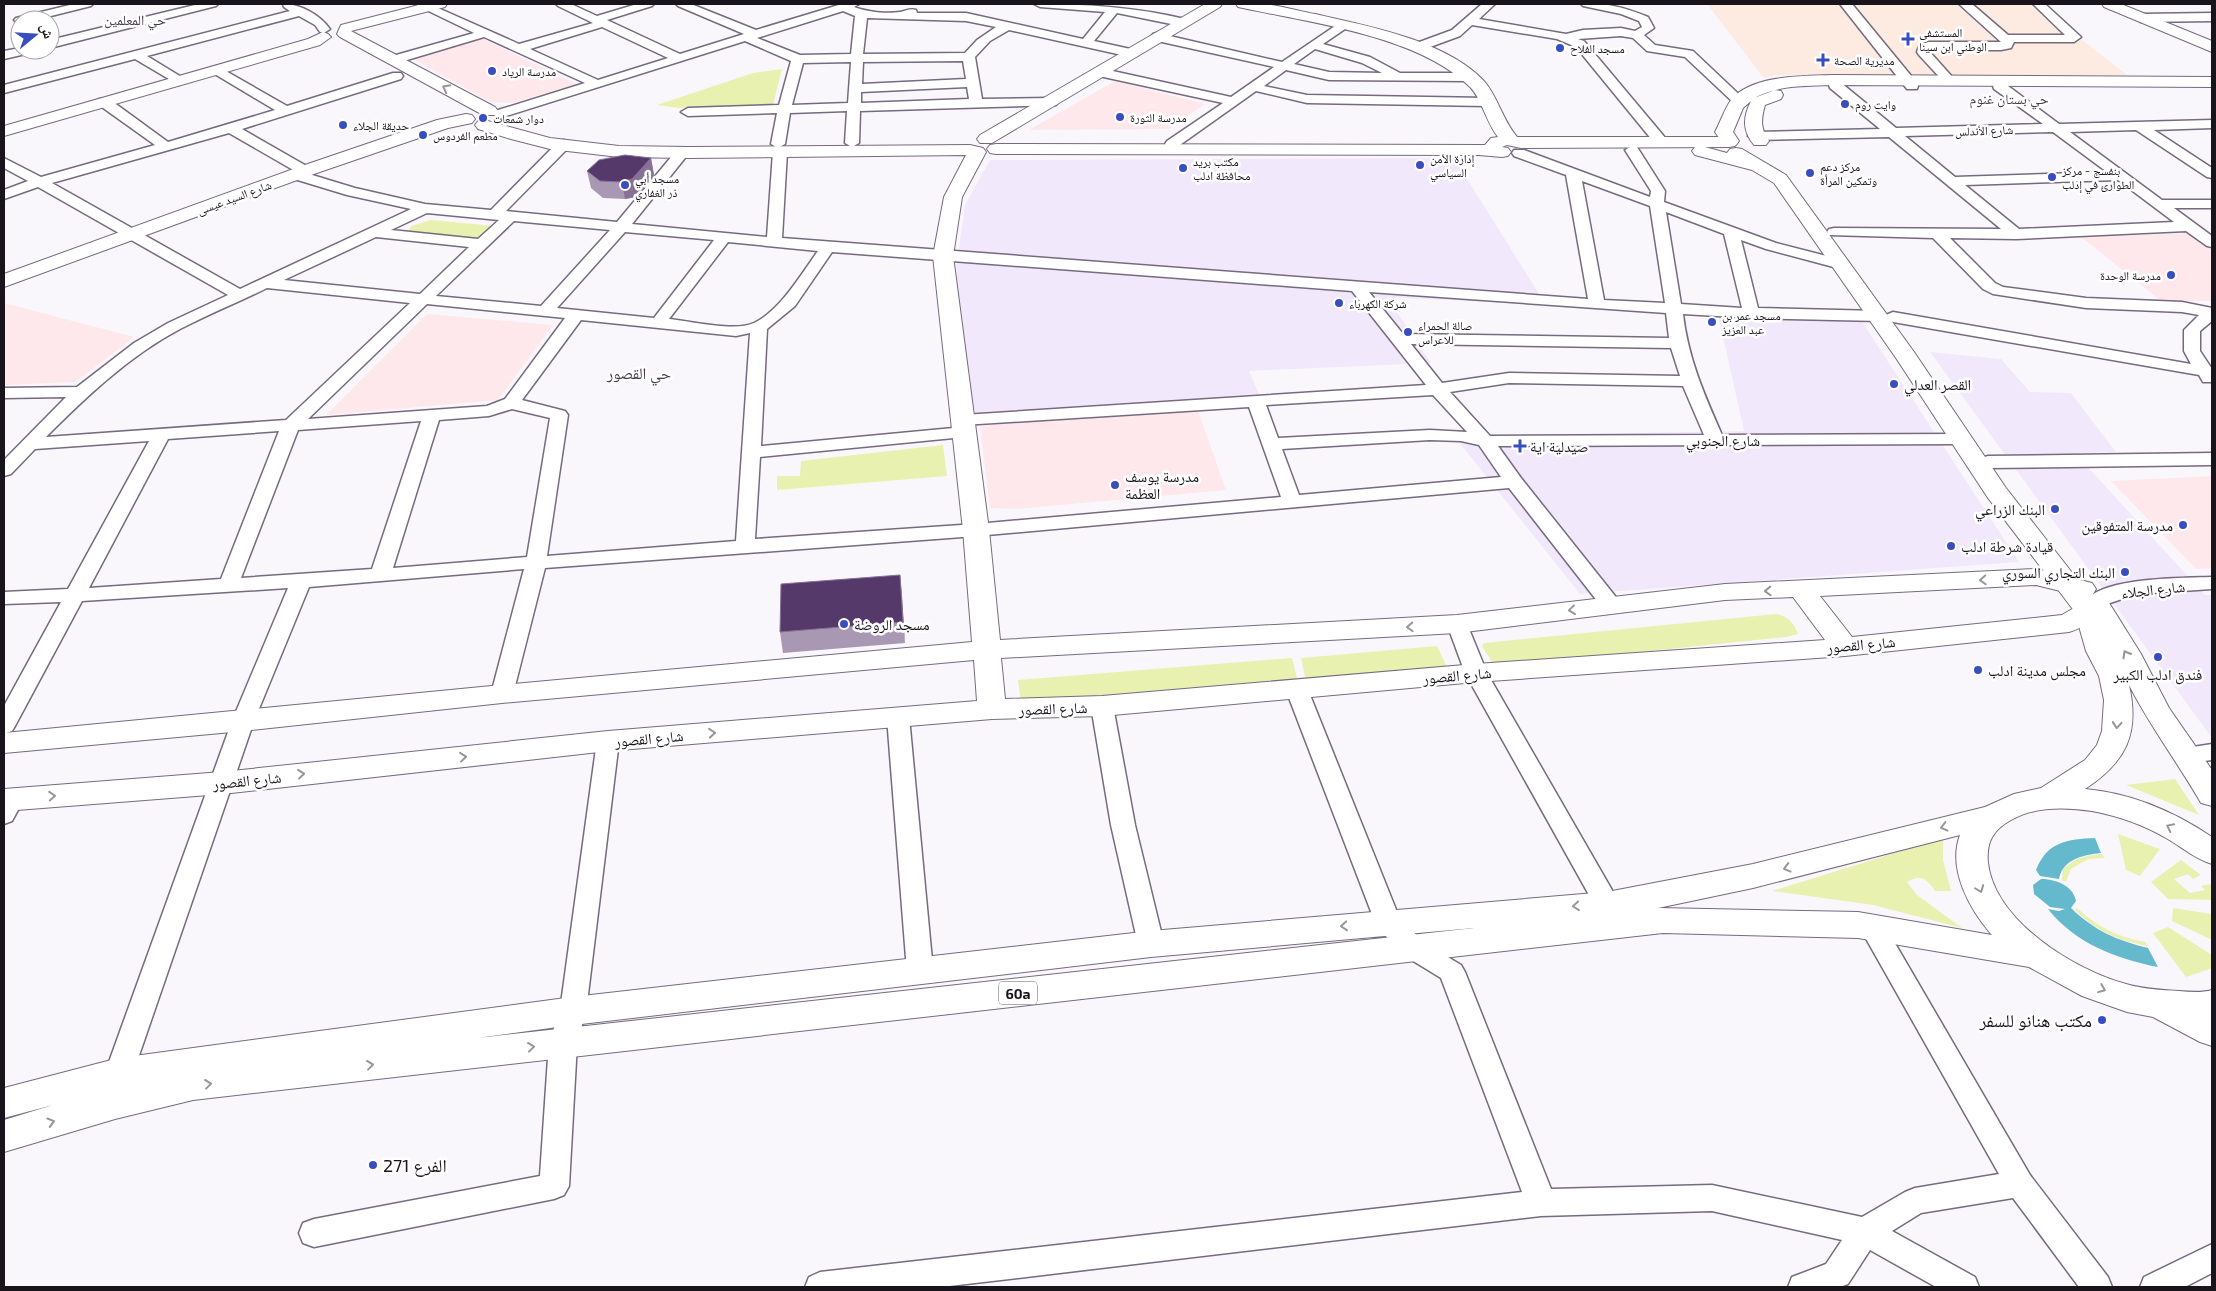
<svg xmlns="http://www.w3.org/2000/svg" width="2216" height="1291" font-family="'Exo 2','Noto Naskh Arabic',sans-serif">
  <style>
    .built { fill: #f2e8fb }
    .education { fill: #fee8ec }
    .medical { fill: #fdeae1 }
    .green { fill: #e8f1b0 }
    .water { fill: #64bacc }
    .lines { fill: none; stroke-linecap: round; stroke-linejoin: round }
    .minor-casing { stroke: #766a7f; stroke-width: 3 }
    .tertiary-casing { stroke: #766a7f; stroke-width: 2 }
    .primary-casing { stroke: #766a7f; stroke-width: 2 }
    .minor { fill: #fff; fill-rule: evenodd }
    .tertiary { fill: #fff; fill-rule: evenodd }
    .primary { fill: #fff; fill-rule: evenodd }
    .wall { fill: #a898b4 }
    .shaded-wall { fill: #877296 }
    .building { fill: #56396b; stroke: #877296 }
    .oneway { stroke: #989599 }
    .poi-dot { fill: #384ec0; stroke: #fff; stroke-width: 2 }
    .labels { text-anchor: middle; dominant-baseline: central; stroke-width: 5; stroke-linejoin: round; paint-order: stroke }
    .far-poi-label { font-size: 12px; fill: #19141c; stroke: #fff; text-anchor: start }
    .far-street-label { font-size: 12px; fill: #19141c; stroke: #fff }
    .far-neighbourhood-label { font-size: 14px; fill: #44394d; stroke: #fff }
    .shield { fill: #fff; stroke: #5e5a60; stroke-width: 1 }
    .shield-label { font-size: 14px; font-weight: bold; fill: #19141c }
    .poi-label { font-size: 15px; fill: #19141c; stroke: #fff; text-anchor: start }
    .street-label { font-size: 15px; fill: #19141c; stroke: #fff }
    .neighbourhood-label { font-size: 16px; fill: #44394d; stroke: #fff }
    .near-poi-label { font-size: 18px; fill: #19141c; stroke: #fff; text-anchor: end }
  </style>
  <rect width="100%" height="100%" fill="#faf7fc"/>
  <!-- built -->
  <path class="built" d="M1454,158L1546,305L1387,297L1431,363L1249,371L1259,394L970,413L956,268L965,205L990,160Z
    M1716,305L1857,314L2019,562L1580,594L1454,436L1744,431Z
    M1930,352L2001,359L2030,392L2071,393L2116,452L2075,453L2205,595H2212V738Z"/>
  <!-- education -->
  <path class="education" d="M481,38L576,84L512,103L490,102L412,58Z
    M1115,81L1205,104L1169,129L1029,130Z
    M2190,233L2212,250V301H2161L2081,237Z
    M4,303L134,337L76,382L4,385Z
    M427,314L553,325L498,400L326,415Z
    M1197,408L1226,490L1016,509L990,508L980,427L1011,421Z
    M2212,476V568L2196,569L2111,481Z"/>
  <!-- medical -->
  <path class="medical" d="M1707,4H2036L2127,75H1776L1764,78Z"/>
  <!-- green -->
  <path class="green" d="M782,69L773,105L679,108L657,105L753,73Z
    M431,220L494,226L478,242L407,233L411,226Z
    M943,445L947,476L777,490V476H800L801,461Z
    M1776,614C1786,614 1796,625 1798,634L1786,637L1495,667L1482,646L1484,643Z
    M1437,646L1449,671L1306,682L1301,658Z
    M1292,658L1298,682L1021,703L1018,680Z
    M2175,779L2199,815L2126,785Z
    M2118,834L2160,849L2140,876L2126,870Z
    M1943,838V860L1951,891H1935C1927,878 1920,874 1907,882L1917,895L1962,928L1873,905L1772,891Z
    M2102,854L2105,858L2088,859L2071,869L2066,882L2062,880L2063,869C2075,858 2087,855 2102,854Z
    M2181,860L2201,875L2193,879L2188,874L2174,879L2190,893L2205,890L2201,886L2211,884L2212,900L2168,899L2151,882Z
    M2077,908C2098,927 2117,937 2146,942L2147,946C2118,940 2096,931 2075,910Z
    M2173,908L2212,914V940L2172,921Z
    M2168,927L2212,955V968L2186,977L2153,933Z"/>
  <!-- water -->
  <path class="water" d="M2095,838L2101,853C2083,855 2063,859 2059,879L2040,876L2036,870C2047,842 2067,839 2095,838Z
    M2041,879C2055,879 2073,885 2076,901L2071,908C2095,931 2116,940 2148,948L2158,967C2116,959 2075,943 2048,909L2059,911L2065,909L2050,907L2034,894L2033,885Z"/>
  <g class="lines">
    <defs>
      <path id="minor" d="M74,4H93L91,6L35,20H20V24L14,20L16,18Z
        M199,4H218L216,6L50,48V40Z
        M283,4C301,4 320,15 330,29L324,33L320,32L315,25L299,16L147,56L183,78L185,81L179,85L135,59L4,93V85L290,11L284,7Z
        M414,4H429L519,44L593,23L558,6L556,4H571L597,16L637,4H654L652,6L607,20L680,54L744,34L678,6L676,4H691L756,30L842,4H859L854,7C867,12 887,14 900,12C906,11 910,8 916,10L917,13H966L1083,39L1105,12L1040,7L1034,4C1086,4 1135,7 1185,19L1187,22L1181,26L1117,13L1094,41L1135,50L1137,53L1131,57L1009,30L990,41L975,57L982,99L1051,98L1056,99L1058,102L1056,105L860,111L859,143L852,147L845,143L847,111L790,113L785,144L778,148L771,144L777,113L688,116L681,112L688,108L779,105L791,61L745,41L500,118L493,114L495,111L585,83L484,37L397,63H389L387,60L389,57L474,33ZM843,11L855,16L851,54L800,55L757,38ZM867,18L966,21L996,27L977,40L965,53L863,54ZM602,27L668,58L598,80L530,49ZM963,61L966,79L862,84L863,62ZM851,62L848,103L792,105L803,63ZM967,87L969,99L861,103V92Z
        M1482,4H1495L1479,19L1566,34L1583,30L1621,28L1635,31L1642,27L1639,21L1621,14L1583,6L1581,4C1605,2 1626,8 1648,17L1654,28L1644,35L1655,45L1693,51L1746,101L1745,104H1735L1685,57L1647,51L1633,38L1621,36L1578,39L1584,41L1667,140L1669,143L1667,146H1657L1576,47L1557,39L1472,25L1460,36L1422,50H1414L1412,47L1414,44L1452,30Z
        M1840,4H1852L1917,83L1918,86L1917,89H1907Z
        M1959,4H1972L2008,35H2065L2033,4H2045L2081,37L2074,42H2014L2011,48L2001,50H1931L1929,51L1955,80L1953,83H1945L1919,55L1917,52L1919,46L1928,42H2001Z
        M2212,13V21L2141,22L2135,18L2141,14Z
        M1341,22L1347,26L1345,29L1323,44L1370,57L1400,73H1469L1475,77L1469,81L1329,80L1286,70L1264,86L1307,95L1487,98L1494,102L1487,106L1307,103L1256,91L1177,147H1167L1165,144L1167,141L1223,103L1099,76L1093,72L1099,68L1231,97L1274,67L1153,40L1151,37L1153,34L1157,33L1282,62ZM1315,49L1362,63L1382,73L1329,72L1294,64Z
        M20,48V50H32L30,53L4,59V51Z
        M217,66L287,106L393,73H401L403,76L401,79L242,129L310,168L312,171L309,174L355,188L425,204L491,210L559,141L564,140L571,144L569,147L506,211L617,222L677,150L682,149L689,153L632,224L767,237L773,152L780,148L787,152L782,238L1588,299L1566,175L1514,156L1512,153L1514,150H1524L1650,197L1651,191L1625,150L1632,146L1637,147L1665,191L1664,202L1776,243L1846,261L1849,264L1846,267L1841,269L1766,249L1741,240L1758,308L1879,311L1886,315L1893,312L2191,364L2184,351V330L2199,315L2182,312L2086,308L1993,294L1983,289L1933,238L1829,235L1827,232L1829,229L1834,228L2001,229L1889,137L1755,140L1748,136L1755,132L1880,129L1830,88L1829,85L1835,81L1840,82L1896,128L2043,124L1994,89L1993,86L1999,82L2004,83L2059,124L2212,120V128L2154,130L2212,168V178L2207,177L2136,130L2070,132L2162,200H2212V208H2174L2212,236V247L2207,246L2186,231L2016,239L1950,238L1995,283L2003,287L2086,298L2182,302L2212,308V321L2200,331V351L2212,369V382H2203L2199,375L1893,322L1886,318L1879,321L1751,318L1683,314C1688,358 1704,394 1722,435L1961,434L1967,435L1970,439L1967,443L1961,444L1498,446L1521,478L1619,601L1622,606L1619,611L1612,612L1605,611L1509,488L976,536L545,568L513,694L510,699L502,701L494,699L491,694L524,569L309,587L254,721L133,1073L129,1081L119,1085L109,1081L105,1073L232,721L288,588L82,601L15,726L12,731L4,734V706L61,602L4,604V592L68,589L149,441L35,449L11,474L4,476V460L66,397L4,398V388L77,387L134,343L168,323L228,295L38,187L4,199V190L28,181L4,168V158L41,177L155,145L99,105L97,102L99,99H109L168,142L275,110L213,73L211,70L213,67ZM2053,132L2107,172L1955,177L1905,136ZM229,133L295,171L289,175L291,178L347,195L411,209L240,289L52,183ZM2118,180L2174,222L2019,229L1965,185ZM1582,181L1650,206L1665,303L1604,300ZM1666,212L1724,234L1742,308L1681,304ZM427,213L499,220L478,239L391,230ZM514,221L610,230L541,306L436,296ZM625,232L714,240L654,318L557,308ZM376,237L469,247L420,294L284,280ZM728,242L818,251C802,273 780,311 754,323C735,332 690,321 669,319ZM832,252L1352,291L1426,385L963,415L957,416L954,420L957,424L963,425L1249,407L1281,497L976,524L755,539L760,457L964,437L970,436L973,432L970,428L964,427L761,446L767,329L795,306ZM267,288L410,303L286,420L46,437C86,397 129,356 180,329C209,314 239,302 267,288ZM1369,292L1666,313L1669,338L1403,334ZM427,304L565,318L505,399L487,406L308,419ZM581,320L736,336L750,333L736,541L547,556L568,415L565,411L522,400ZM1411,344L1671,348L1680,376L1509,373L1442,383ZM1509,383L1683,386L1704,435L1490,436L1450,392ZM1433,395L1467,432L1430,430L1278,438L1266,405ZM512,409L550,418L527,557L393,568L439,420L489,416ZM421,421L372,569L241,578L298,430ZM279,431L221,579L89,588L168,439ZM1430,440L1461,441L1479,445L1501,477L1299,495L1282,449Z
        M2212,453V465L1988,468L1981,466L1979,462L1981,458L1988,456Z
        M2212,577V589L2137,594L2095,608L2088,607L2085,602C2101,577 2184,578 2212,577Z
        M1457,617L1464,619L1467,624L1487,673L1620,904L1616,911L1607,914L1598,911L1465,673L1447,624L1450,619Z
        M1297,683L1305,685L1308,690L1399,917L1423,942L1461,965L1465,972L1551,1189L1712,1185L1862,1217L1905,1192L1915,1188L1999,1174L1860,928L1864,921L1873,918L1882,921L2030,1175L2108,1277L2112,1287H2079L2013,1198L1921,1213L1892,1231L1975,1277L1979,1287H1936L1870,1250L1848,1284L1840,1287H1788L1792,1277L1826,1264L1842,1240L1712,1211L1541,1216L941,1287H805L809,1277L820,1272L1522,1192L1441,978L1405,956L1379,929L1375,922L1286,690L1289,685Z
        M1102,699L1110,701L1113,706L1135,825L1164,944L1160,951L1151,954L1142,951L1138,944L1111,825L1091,706L1094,701Z
        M898,709L906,712L909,717L933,971L929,978L920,981L911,978L907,971L887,717L890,712Z
        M608,733L616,735L619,741L586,1011L577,1043L569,1186L564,1195L554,1199L314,1247L303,1243L299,1233L303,1223L314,1219L540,1176L549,1043L560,1011L597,741L600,735Z
        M2212,744V760L2188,763L2180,761L2177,755L2180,749Z
        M12,791L20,793L24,799L12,821L4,824V793Z
        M2212,1244V1273L2185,1287H2140L2144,1277Z"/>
      <path id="tertiary" d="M423,4H447L445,7L351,31L495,107L498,111L495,115H483L340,37L337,34L341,25Z
        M1205,4H1222L1220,7L992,143H980L977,139L980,135Z
        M1236,4C1245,4 1254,3 1263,4C1280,5 1298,11 1315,14C1368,26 1445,40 1484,81C1498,97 1502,119 1517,137H1729L1735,138L1738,142L1735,146L1729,147L1521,148L1507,145L1502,147L1508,148L1511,152L1508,156L1502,157L1479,155L996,154L990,153L987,149L990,145L996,144L1485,145L1491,138L1498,137C1486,122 1482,99 1470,87C1419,36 1312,23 1243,8L1238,7Z
        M2102,4H2121L2212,41V52L2104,7Z
        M323,32L328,34L331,37L320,45L4,136V126L308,39Z
        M466,114L472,115L475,119L472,123L448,128L311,175L4,287V274L299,167L437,120Z
        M484,120L550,138L619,146L689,147L970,145L983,148L986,152L962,197L953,256L989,530L1000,640L1457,615L1725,584L2036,569L2092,583L2096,589L2093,594L2104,596L2108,602C2098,617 2086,627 2069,632L1845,656L1476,682L1102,716L992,719L608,751L222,794L4,811V789L222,772L608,731L977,701L974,660L502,703L243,731L4,753V733L502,685L972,642L963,530L933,256L944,197L966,155L689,158L619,157L550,149L511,139L478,129L475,125L478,121ZM2036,585L2085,597L2079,605L2062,615L1852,637L1820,596ZM1793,597L1825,640L1476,664L1102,696L1005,699L1001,658L1457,633L1725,600Z"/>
      <path id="primary" d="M1832,75L2212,77V87L1832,85C1805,86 1779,85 1754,98L1775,90L1781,91L1783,95L1781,99L1765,105C1761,119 1760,128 1769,141L1766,145H1754C1742,130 1743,117 1751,101L1743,108L1733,132L1739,141L1736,145H1724L1715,132C1721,121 1724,110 1731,100C1751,75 1802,76 1832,75Z
        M1701,146L1727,153L1730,149L1736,148L1742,149L1786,175L1914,352L2006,488L2091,597L2097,596L2106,598L2141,654L2169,708L2212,770V806L2201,803C2178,763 2150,726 2129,685C2140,734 2126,762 2085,789C2131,793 2175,812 2212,837V864C2195,859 2182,847 2166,838C2144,825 2118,816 2092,811C2066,807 2035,806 2011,820C1993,830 1986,842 1988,863C1995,921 2074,970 2126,984C2143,989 2161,990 2179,991C2190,992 2202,993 2212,990V1046L2200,1042L2153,1017L2127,1012L2082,996L2029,967L1858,938L1663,933L193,1100L115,1119L4,1152V1120L53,1105L4,1118V1088L119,1058L573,997L1151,931L1607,892L1753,864L1985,807L2014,794L2041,788L2085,760L2097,745L2102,731L2104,700L2099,676L2086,651L2075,612L1988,498L1896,358L1774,183L1752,170L1695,155L1692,151L1695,147ZM1960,835C1947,869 1970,910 1992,935L1858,912L1658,908L1753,888ZM1474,928L477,1038L573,1025L1151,957Z"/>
    </defs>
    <!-- minor casing -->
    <use href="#minor" class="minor-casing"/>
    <!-- tertiary casing -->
    <use href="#tertiary" class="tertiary-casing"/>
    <!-- primary casing -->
    <use href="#primary" class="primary-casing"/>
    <!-- minor -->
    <use href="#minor" class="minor"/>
    <!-- tertiary -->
    <use href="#tertiary" class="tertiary"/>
    <!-- primary -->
    <use href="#primary" class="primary"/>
  </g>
  <!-- wall -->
  <path class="wall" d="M651,158L654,175L636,197L625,199L603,198L591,188L587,171Z
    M900,575L905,643L783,653L780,632Z"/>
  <!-- shaded-wall -->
  <path class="shaded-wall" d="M651,158L654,175L636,197L625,199L622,182Z
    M900,575L902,595L905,643L903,622Z"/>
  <!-- building -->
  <path class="building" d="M625,155L651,158L632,179L622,182L600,181L587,171L599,160Z
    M900,575L903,622L780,632L781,584Z"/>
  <!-- one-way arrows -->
  <defs><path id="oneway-chevron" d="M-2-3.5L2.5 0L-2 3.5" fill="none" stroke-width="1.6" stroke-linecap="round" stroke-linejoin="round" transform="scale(1.25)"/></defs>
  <g class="oneway">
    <use href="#oneway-chevron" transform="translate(446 88) rotate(-152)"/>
    <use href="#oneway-chevron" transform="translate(1983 580) rotate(177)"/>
    <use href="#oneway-chevron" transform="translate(1768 591) rotate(178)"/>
    <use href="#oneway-chevron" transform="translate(1572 610) rotate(173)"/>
    <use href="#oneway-chevron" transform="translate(1410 627) rotate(177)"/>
    <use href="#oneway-chevron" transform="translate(2126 654) rotate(-120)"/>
    <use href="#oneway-chevron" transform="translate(2117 725) rotate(95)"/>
    <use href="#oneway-chevron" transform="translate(712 733) rotate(-5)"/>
    <use href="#oneway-chevron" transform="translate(463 757) rotate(-6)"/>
    <use href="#oneway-chevron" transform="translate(301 774) rotate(-6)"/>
    <use href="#oneway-chevron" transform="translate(52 796) rotate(-4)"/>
    <use href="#oneway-chevron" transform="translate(1944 827) rotate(166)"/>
    <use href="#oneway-chevron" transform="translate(2170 827) rotate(-154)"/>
    <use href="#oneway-chevron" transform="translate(1787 868) rotate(165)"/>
    <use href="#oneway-chevron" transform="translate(1980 889) rotate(69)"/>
    <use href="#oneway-chevron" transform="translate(1576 906) rotate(175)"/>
    <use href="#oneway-chevron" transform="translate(1344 926) rotate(175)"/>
    <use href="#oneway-chevron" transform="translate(2102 989) rotate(22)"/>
    <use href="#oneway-chevron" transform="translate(531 1047) rotate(-7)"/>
    <use href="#oneway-chevron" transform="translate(370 1065) rotate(-7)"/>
    <use href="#oneway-chevron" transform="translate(208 1084) rotate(-7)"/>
    <use href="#oneway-chevron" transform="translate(51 1122) rotate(-16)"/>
  </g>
  <!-- markers -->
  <g class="poi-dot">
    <path d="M1905.5 31.5h5v5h5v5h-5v5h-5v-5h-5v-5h5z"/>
    <circle cx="1560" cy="48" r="5"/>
    <path d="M1820.5 52.5h5v5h5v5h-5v5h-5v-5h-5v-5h5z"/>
    <circle cx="492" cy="71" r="5"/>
    <circle cx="1845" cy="104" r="5"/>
    <circle cx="1120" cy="117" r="5"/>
    <circle cx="483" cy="118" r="5"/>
    <circle cx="343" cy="125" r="5"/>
    <circle cx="423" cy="135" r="5"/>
    <circle cx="1420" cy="165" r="5"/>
    <circle cx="1183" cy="168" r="5"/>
    <circle cx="1810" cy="173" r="5"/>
    <circle cx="2052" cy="177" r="5"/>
    <circle cx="625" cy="185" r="5"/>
    <circle cx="2171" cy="275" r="5"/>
    <circle cx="1339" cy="303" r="5"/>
    <circle cx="1712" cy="322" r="5"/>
    <circle cx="1408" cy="332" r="5"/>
    <circle cx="1894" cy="384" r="5"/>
    <path d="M1517.5 438.5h5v5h5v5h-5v5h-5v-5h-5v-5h5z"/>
    <circle cx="1115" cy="485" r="5"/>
    <circle cx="2055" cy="509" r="5"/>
    <circle cx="2183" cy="525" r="5"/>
    <circle cx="1951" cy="546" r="5"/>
    <circle cx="2125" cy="572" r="5"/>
    <circle cx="844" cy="624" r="5"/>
    <circle cx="2158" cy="657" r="5"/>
    <circle cx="1978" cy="670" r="5"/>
    <circle cx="2102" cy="1020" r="5"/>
    <circle cx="373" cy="1165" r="5"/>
  </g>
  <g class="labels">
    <!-- far-poi labels -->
    <g class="far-poi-label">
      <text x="1919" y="32">المستشفى<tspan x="1919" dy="14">الوطني ابن سينا</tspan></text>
      <text x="1570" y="48">مسجد الفلاح</text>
      <text x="1834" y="60">مديرية الصحة</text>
      <text x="502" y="71">مدرسة الرياد</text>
      <text x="1855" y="104">وايت روم</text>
      <text x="1130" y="117">مدرسة الثورة</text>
      <text x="493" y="118">دوار شمعات</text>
      <text x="353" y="125">حديقة الجلاء</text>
      <text x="433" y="135">مطعم الفردوس</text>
      <text x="1430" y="158">إدارة الأمن<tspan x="1430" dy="14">السياسي</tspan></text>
      <text x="1193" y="161">مكتب بريد<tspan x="1193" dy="14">محافظة ادلب</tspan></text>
      <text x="1820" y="166">مركز دعم<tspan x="1820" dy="14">وتمكين المرأة</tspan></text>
      <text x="2062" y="170">بنفسج - مركز<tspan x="2062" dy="14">الطوارئ في إدلب</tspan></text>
      <text x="635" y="178">مسجد أبي<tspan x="635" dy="14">ذر الغفاري</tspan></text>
      <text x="2161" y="275" text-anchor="end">مدرسة الوحدة</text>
      <text x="1349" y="303">شركة الكهرباء</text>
      <text x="1722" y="315">مسجد عمر بن<tspan x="1722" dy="14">عبد العزيز</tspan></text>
      <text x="1418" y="325">صالة الحمراء<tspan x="1418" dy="14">للاعراس</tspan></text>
    </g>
    <!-- far-street labels -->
    <g class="far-street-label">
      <text transform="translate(1984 130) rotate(-2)">شارع الأندلس</text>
      <text transform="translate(234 197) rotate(-20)">شارع السيد عيسى</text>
    </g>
    <!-- far-neighbourhood labels -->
    <g class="far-neighbourhood-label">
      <text x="135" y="19">حي المعلمين</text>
      <text x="2009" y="98">حي بستان غنوم</text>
    </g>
    <!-- shield labels -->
    <rect class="shield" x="999" y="981.5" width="38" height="23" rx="4"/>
    <g class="shield-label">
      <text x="1018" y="993">60a</text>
    </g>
    <!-- poi labels -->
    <g class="poi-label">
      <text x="1904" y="384">القصر العدلي</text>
      <text x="1530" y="446">صيدلية اية</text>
      <text x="1125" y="476">مدرسة يوسف<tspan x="1125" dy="17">العظمة</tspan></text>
      <text x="2045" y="509" text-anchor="end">البنك الزراعي</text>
      <text x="2173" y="525" text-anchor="end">مدرسة المتفوقين</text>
      <text x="1961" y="546">قيادة شرطة ادلب</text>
      <text x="2115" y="572" text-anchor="end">البنك التجاري السوري</text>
      <text x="854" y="624">مسجد الروضة</text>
      <text x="1988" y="670">مجلس مدينة ادلب</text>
      <text x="2158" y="674" text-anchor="middle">فندق ادلب الكبير</text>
    </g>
    <!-- street labels -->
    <g class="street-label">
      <text x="1723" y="440">شارع الجنوبي</text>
      <text transform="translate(2153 589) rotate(-6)">شارع الجلاء</text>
      <text transform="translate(1861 644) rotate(-5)">شارع القصور</text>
      <text transform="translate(1457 675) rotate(-5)">شارع القصور</text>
      <text transform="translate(1053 708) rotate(-2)">شارع القصور</text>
      <text transform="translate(649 738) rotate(-5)">شارع القصور</text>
      <text transform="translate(247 780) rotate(-6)">شارع القصور</text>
    </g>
    <!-- neighbourhood labels -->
    <g class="neighbourhood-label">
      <text x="639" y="372">حي القصور</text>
    </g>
    <!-- near-poi labels -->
    <g class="near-poi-label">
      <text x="2092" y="1020">مكتب هنانو للسفر</text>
      <text x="383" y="1165" text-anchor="start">الفرع 271</text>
    </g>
  </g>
  <!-- border -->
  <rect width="2216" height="1291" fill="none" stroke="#19141c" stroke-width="10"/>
  <!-- north arrow -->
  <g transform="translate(35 35) rotate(72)"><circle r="24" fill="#ffffff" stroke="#a3a1a4"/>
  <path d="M0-4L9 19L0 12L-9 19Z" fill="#384ec0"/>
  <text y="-8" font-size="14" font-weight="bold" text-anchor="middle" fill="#19141c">ش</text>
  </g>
</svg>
